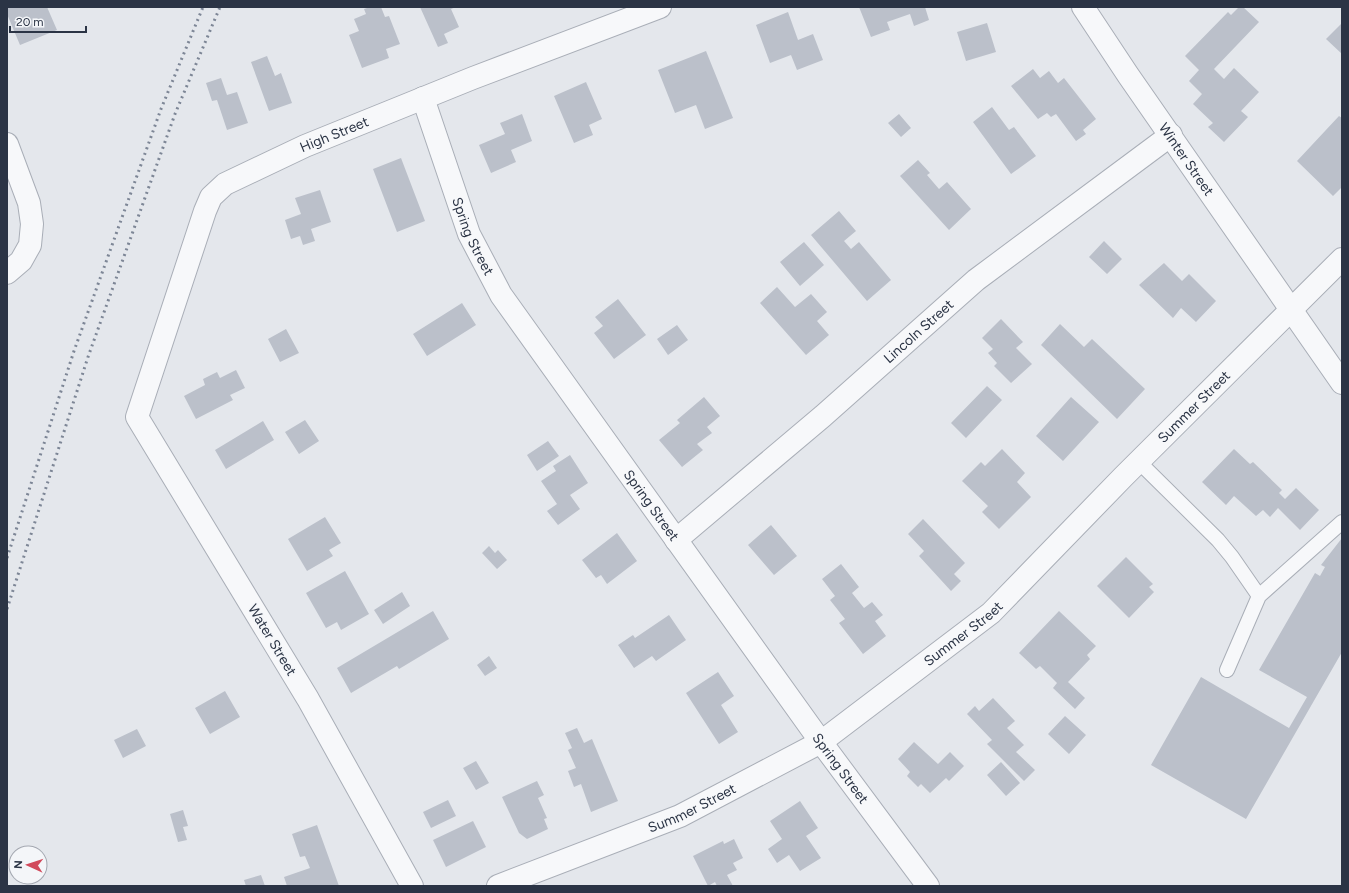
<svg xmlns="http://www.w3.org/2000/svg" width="1349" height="893" font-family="Figtree,sans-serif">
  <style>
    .building { fill: #bbc0ca }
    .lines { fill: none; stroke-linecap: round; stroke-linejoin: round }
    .lane-casing { stroke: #a9aeb7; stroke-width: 16 }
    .street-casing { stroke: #a9aeb7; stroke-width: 24 }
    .lane { stroke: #f7f8fa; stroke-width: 14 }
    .street { stroke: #f7f8fa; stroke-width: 22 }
    .rail { stroke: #7d8696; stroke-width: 3; stroke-dasharray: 2 4; stroke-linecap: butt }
    .labels { text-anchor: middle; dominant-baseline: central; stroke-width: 3; stroke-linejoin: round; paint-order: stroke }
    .street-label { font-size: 14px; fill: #2b3445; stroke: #f4f6f9 }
  </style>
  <rect width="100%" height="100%" fill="#e4e7ec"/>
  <!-- building -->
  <path class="building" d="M7,7H36V8L47,7L57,30L20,45L7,14Z
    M370,7H381L385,17L389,16L400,44L386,49L389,58L362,68L349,35L359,31L354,19L366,14L364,9Z
    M420,7H456L451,9L459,27L444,34L448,43L438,47Z
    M859,7H925L929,20L914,26L910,14L887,22L890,30L871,37Z
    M1239,7H1243L1259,22L1214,69L1224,79L1234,68L1259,92L1241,111L1248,117L1224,142L1208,127L1213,123L1193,104L1202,94L1189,81L1199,70L1185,56L1228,12L1231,15Z
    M788,12L798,40L813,34L823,60L797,70L791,55L770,63L756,25Z
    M987,23L996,52L966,61L957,32Z
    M1342,23V54L1326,39Z
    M706,51L733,118L705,129L696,105L675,113L658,70Z
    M267,56L275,76L281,73L292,103L269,111L251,62Z
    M1033,69L1040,78L1049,71L1058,83L1064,78L1096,119L1083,130L1086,134L1076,141L1056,114L1051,117L1047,113L1038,119L1011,86Z
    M221,78L227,95L237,92L248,123L227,130L217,100L212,101L206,83Z
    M586,82L602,119L589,125L593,135L574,143L554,96Z
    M992,107L1009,130L1014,127L1036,156L1011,174L973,122Z
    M522,114L532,141L511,150L516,162L491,173L479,145L505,134L500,123Z
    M899,114L911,128L901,137L888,123Z
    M1339,116L1342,118V187L1333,196L1297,161Z
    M401,158L425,221L397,232L373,169Z
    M918,160L930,173L927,175L939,189L947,182L971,209L949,230L900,176Z
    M320,190L331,222L311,229L315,241L303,245L300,236L291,239L285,220L301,214L295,198Z
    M839,211L856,231L844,241L851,249L859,242L891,280L867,301L811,235Z
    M1104,241L1122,259L1107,274L1089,257Z
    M804,242L824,265L800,286L780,262Z
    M1164,263L1182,281L1189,274L1216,301L1196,322L1181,308L1173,318L1139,285Z
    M777,287L795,307L811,294L827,312L817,321L829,335L806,355L760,303Z
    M618,299L646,335L614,359L594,333L603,326L595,317Z
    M462,303L476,325L427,356L413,334Z
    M1001,319L1023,342L1016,348L1032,364L1011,383L994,366L997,363L988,353L993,349L982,338Z
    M1060,324L1084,347L1092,339L1145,389L1117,419L1041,345Z
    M677,325L688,340L668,355L657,339Z
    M286,329L299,353L280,362L268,339Z
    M236,370L245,388L230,395L233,400L196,419L184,396L205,385L203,379L217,372L220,378Z
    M987,386L1002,400L966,438L951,423Z
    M704,397L720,416L707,427L712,433L697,444L703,450L682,467L659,440L680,423L677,420Z
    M1071,397L1099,422L1063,461L1036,436Z
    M305,420L319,441L299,454L285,432Z
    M263,421L274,440L226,469L215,450Z
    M548,441L559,456L537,471L527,455Z
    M1002,449L1025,473L1017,482L1031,497L999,529L982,512L988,506L962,481L981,462L985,466Z
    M1234,449L1250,464L1253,462L1282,490L1279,493L1285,499L1296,488L1319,510L1300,530L1278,508L1270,517L1263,510L1256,516L1234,496L1226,505L1202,482Z
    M570,455L588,483L570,495L580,509L558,525L547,511L557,504L541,481L556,471L553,466Z
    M325,517L341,543L329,550L333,556L307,571L288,539Z
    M923,519L965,563L954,574L961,581L951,591L919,556L924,551L908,534Z
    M771,525L797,556L774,575L748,545Z
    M617,533L637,561L607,584L601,575L596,578L582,560Z
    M1342,538V652L1246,819L1151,765L1201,677L1289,728L1307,697L1259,670L1315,573L1320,576L1325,567L1321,565Z
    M489,546L495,553L498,550L507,560L497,569L482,553Z
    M1126,557L1153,584L1149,587L1154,592L1129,618L1097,586Z
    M841,564L859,587L852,593L864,608L872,602L883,615L875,621L886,636L863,654L839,623L845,619L830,600L835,596L822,579Z
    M345,571L369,614L341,630L337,622L326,628L306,593Z
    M402,592L410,606L383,624L374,610Z
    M433,611L449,639L399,669L397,666L351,693L337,668Z
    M1059,611L1096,646L1087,655L1090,659L1068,682L1085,698L1075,709L1053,688L1057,683L1040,666L1036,669L1019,653Z
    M669,615L686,640L656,661L652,656L634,668L618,645L633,635L635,638Z
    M489,656L497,668L485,676L477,665Z
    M718,672L734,696L721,705L738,732L719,744L686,693Z
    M225,691L240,717L210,734L195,708Z
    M993,698L1015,721L1007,728L1024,745L1016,752L1035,770L1024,781L987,744L992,740L967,714L975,706L979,711Z
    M1065,716L1086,735L1069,754L1048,734Z
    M577,728L584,743L592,739L618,801L591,812L581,784L574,787L568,771L576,768L568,750L572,748L565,733Z
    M137,729L146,746L123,758L114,740Z
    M914,742L938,764L950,752L964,766L949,781L946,778L930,793L921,784L918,787L907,776L910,772L898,759Z
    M476,761L489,783L476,790L463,768Z
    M1001,762L1020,783L1006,796L987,775Z
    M537,781L544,795L538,798L547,818L544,819L548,829L527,839L519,833L502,797Z
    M448,800L456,816L431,828L423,812Z
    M800,801L818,828L806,836L821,858L800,871L789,855L777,863L768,849L782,839L770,821Z
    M183,810L188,826L183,827L187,840L178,842L170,814Z
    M473,821L486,847L446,867L433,840Z
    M317,825L339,886H287L284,877L310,868L305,856L300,857L292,834Z
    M734,839L743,858L733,863L737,870L727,875L733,886H717L715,882L708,886L693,856L723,841L724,844Z
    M261,875L265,886H246L244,880Z"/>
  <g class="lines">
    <defs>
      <path id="lane" d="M1139,462L1218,540L1232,557L1259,596L1227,670
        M1259,596L1342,522"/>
      <g id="street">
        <path id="s1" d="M1083,7L1128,75L1342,383"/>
        <path id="s2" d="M423,98L469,234L501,295L821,742L928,886"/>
        <path d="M7,144L29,203L32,224L30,245L21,261L7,273"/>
        <path id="s3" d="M676,540L823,416L976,280L1171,135"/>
        <path id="s4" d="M412,886L308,699L137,417L205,211L211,197L225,184L305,146L473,78L660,7"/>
        <path id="s5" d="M498,886L680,816L821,742L991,613L1123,477L1342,259"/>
      </g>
    </defs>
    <!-- lane casing -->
    <use href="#lane" class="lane-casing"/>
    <!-- street casing -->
    <use href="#street" class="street-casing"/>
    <!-- lane -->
    <use href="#lane" class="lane"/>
    <!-- street -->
    <use href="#street" class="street"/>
    <!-- rail -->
    <path class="rail" d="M7,558L74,351L161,109L203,7
      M7,609L88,357L175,114L220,7"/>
  </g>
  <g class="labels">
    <!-- street labels -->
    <g class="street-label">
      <text stroke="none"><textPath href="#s4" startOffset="915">High Street</textPath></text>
      <text stroke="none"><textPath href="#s1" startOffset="184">Winter Street</textPath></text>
      <text stroke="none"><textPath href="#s2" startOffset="147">Spring Street</textPath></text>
      <text stroke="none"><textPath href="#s3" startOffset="320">Lincoln Street</textPath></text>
      <text stroke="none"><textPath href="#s5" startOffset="857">Summer Street</textPath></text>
      <text stroke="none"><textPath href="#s2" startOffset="471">Spring Street</textPath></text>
      <text stroke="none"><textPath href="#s5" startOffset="533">Summer Street</textPath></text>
      <text transform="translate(272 640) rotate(59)">Water Street</text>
      <text stroke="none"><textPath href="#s2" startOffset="795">Spring Street</textPath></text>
      <text stroke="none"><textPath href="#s5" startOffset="209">Summer Street</textPath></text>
    </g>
  </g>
  <!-- border -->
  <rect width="1349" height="893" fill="none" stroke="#2b3445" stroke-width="16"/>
  <!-- north arrow -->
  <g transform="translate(28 865) rotate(273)"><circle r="19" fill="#f4f6f9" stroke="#a4a8b1"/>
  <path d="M0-3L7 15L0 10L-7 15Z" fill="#d1495b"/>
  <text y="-6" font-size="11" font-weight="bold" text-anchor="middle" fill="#2b3445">N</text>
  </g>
  <!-- scale -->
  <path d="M10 26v6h76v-6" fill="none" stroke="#2b3445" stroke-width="2"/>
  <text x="16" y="26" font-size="12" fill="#2b3445" stroke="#f4f6f9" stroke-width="3" paint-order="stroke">20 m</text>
</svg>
